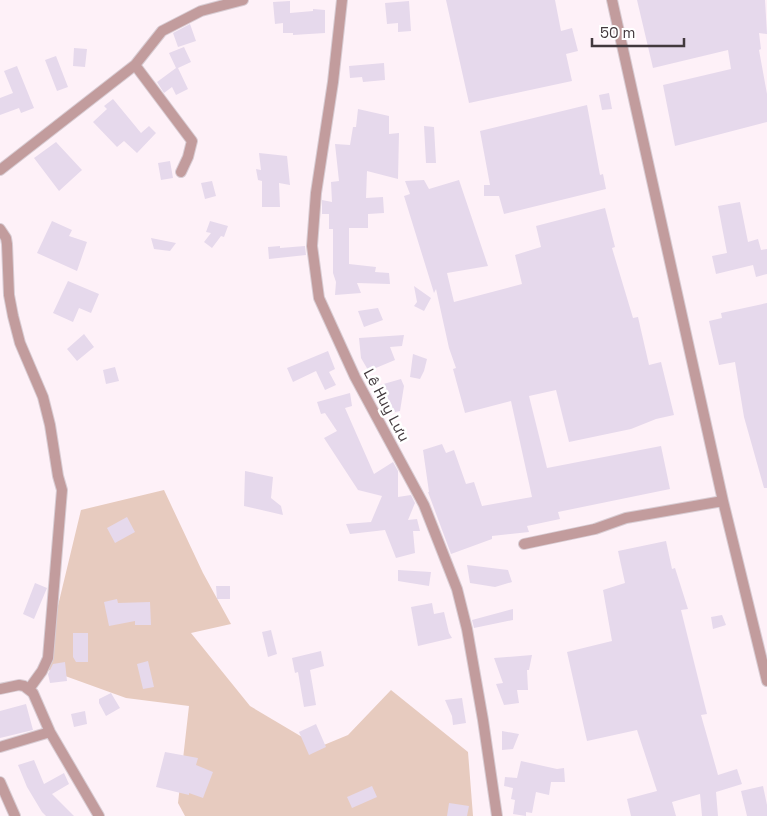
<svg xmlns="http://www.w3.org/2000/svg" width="767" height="816" font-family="'Space Grotesk',sans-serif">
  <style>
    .green { fill: #e7cbbf }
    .building { fill: #e6d9ec }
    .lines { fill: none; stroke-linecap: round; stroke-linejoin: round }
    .minor-casing { stroke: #d8ccd3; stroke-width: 12 }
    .minor { stroke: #c29c9d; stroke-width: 10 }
    .labels { text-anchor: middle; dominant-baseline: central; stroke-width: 5; stroke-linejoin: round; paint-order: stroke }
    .street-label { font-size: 15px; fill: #42393d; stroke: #fff }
  </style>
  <rect width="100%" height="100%" fill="#fef1f8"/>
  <!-- green -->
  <path class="green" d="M164,490L203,573L231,624L191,633L250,706L319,747L348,735L391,690L468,752L473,816H185L178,803L189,706L126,698L43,668L81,510Z"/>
  <!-- building -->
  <path class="building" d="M446,0H555L561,31L572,28L578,51L566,54L572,81L469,103Z
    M637,0H765L767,34L759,33L761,49L759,50L767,94V122L675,146L663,85L731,69L728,50L653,68Z
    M290,1V13L313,11V9L325,10V33L293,35V33H283V23L275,24L273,2Z
    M409,1L411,31L398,32V23L387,24L385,3Z
    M190,24L196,41L178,47L173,33Z
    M184,47L191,62L178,68L188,89L176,95L172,87L164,93L157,82L176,68L169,53Z
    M74,48L87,49L85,67L73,66Z
    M56,56L68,87L57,91L45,60Z
    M384,63L385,80L363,82L362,77L350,78L349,66Z
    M17,66L34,108L21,113L19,108L0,115V98L13,93L4,71Z
    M609,93L612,109L602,110L599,95Z
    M113,99L141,133L149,126L156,133L137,153L124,141L117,147L93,122L107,109L104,106Z
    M587,105L600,175L603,174L606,189L504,214L499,196H484V185H490L480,131Z
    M358,109L389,116V134L399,133L398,179L367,171L366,198L383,197L384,213L368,214V228H349V264L376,267L375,272L389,273L390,284L357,283L361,293L335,295L336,282L333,273V229H329V214H322V200L332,202L331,182L339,181L335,144L350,145L353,127H356Z
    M424,126L434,127L436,163H426Z
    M56,142L82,170L59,191L34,158Z
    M259,153L287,156L290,185L279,183L280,207H262V181L258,180L256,169L261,170Z
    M170,161L173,178L161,180L158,163Z
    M424,180L429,189L459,180L488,266L447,273L454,302L522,284L515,255L541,247L536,226L605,208L615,247L612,248L633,318L638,317L649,365L661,362L674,415L656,419L631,429L569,442L556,390L529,396L547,468L661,446L670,489L558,512L560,519L527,526L529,532L492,536V539L451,554L428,492H429L423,450L442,444L446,453L454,450L466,484L474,482L482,506L532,497L511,401L465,413L453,369L456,368L449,348L436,289L434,293L404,196L410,194L405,181Z
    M212,181L216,196L205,199L201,183Z
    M740,202L748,242L758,239L761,250L767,249V274L756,277L753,265L716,274L712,256L727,253L718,206Z
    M52,221L72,230L69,236L87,242L77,271L37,253Z
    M210,221L228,226L224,237L221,236L212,248L204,242L211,233L206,232Z
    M151,238L176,243L170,251L154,249Z
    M280,246V248L305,246L306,255L269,259L268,247Z
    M68,281L99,294L91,313L79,308L73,322L53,313Z
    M414,286L431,298L424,311L414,306L417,302Z
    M767,303V488H764L744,417L735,362L719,365L709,321L722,318L721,313Z
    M378,308L383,320L364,327L358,311Z
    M84,334L94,347L77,361L67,349Z
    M404,335L402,346L390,347L395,360L371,370H368L361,358L359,338Z
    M328,351L335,369L329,372L336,385L325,390L316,371L293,382L287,368Z
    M413,354L427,359L424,371L420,379L410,377Z
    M115,367L119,381L106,384L103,370Z
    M401,379L404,386L400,411L390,413L380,385Z
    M350,393L352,406L345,408L374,474L393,462L398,471V497L411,495L415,503L408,520L417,519L420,531H413L415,553L396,558L385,530L350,534L346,524L371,522L382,496L358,490L324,438L337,431L325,413L321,414L317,402Z
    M245,471L273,477L271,498L281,506L283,515L244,506Z
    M127,517L135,532L115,543L107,528Z
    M666,541L672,569L675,568L688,609L681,610L707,714L701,715L718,775L737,769L742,784L716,792L718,816H702L700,794L672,802L676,816H631L627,799L657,791L637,730L587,741L567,652L612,641L603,590L625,583L618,551Z
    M467,565L508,570L512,582L495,587L470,583Z
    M398,570L431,572L429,586L398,581Z
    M35,583L47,588L34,619L23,614Z
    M216,586H230V599H217Z
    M117,599L118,603L150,602L151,625H135V621L109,626L104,602Z
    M432,603L434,614L444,612L449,633L452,638L418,646L411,607Z
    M513,609V620L474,628L472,620Z
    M722,615L726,625L713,629L711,617Z
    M271,630L277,654L268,657L262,632Z
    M73,633H88V662H76L73,657Z
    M321,651L324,666L310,670L316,705L304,707L298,672L295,673L292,658Z
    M532,655L529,670H527L528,690H517L519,703L504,705L496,684L503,683L494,658Z
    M148,661L154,687L143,689L137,664Z
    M65,662L67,681L50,683L48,674L53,664Z
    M111,693L120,708L106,716L99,703V699Z
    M462,698L466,723L453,725L452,716L445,700Z
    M26,704L33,730L0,738V711Z
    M85,711L87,724L74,727L71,714Z
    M316,724L326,747L309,755L299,732Z
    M502,731L519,734L513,749L502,750Z
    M165,752L198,758L196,765L213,772L203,798L189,793V795L156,787Z
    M34,760L44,784L64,773L69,784L52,794L74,816H46L42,812L27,787L18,765Z
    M521,761L557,769L564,768L565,782H551L549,795L536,792L532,813L526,812V816L513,814L515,800L511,799L513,788L504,786L505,777L517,778Z
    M372,786L377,797L352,808L347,797Z
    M763,786L767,805V816H747L741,791Z
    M449,803L469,806L467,816H447Z"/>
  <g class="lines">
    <defs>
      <path id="minor" d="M342,0L333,82L316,193L312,246L319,298L355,377L424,505L457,589L467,629L483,720L497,816
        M612,0L723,501L767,681
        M135,65L192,141L188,157L181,172
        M0,170L135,65L162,31L201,11L243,0
        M0,229L6,238L7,244L9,295L13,316L20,343L43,397L50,425L58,476L62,490L48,658L42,671L29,689
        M524,544L595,529L626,518L723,501
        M0,689L19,685L24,686L33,693L50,732L99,816
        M0,747L50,732
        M0,782L15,816"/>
    </defs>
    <!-- minor casing -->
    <use href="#minor" class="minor-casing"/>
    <!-- minor -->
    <use href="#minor" class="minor"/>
  </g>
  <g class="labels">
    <!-- street labels -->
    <g class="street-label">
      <text transform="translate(387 405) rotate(62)">Lê Huy Lưu</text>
    </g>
  </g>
  <!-- scale -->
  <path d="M592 38v8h92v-8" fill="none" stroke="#42393d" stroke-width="2.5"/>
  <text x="600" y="38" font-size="15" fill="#42393d" stroke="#ffffff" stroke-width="4" paint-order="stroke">50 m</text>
</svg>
